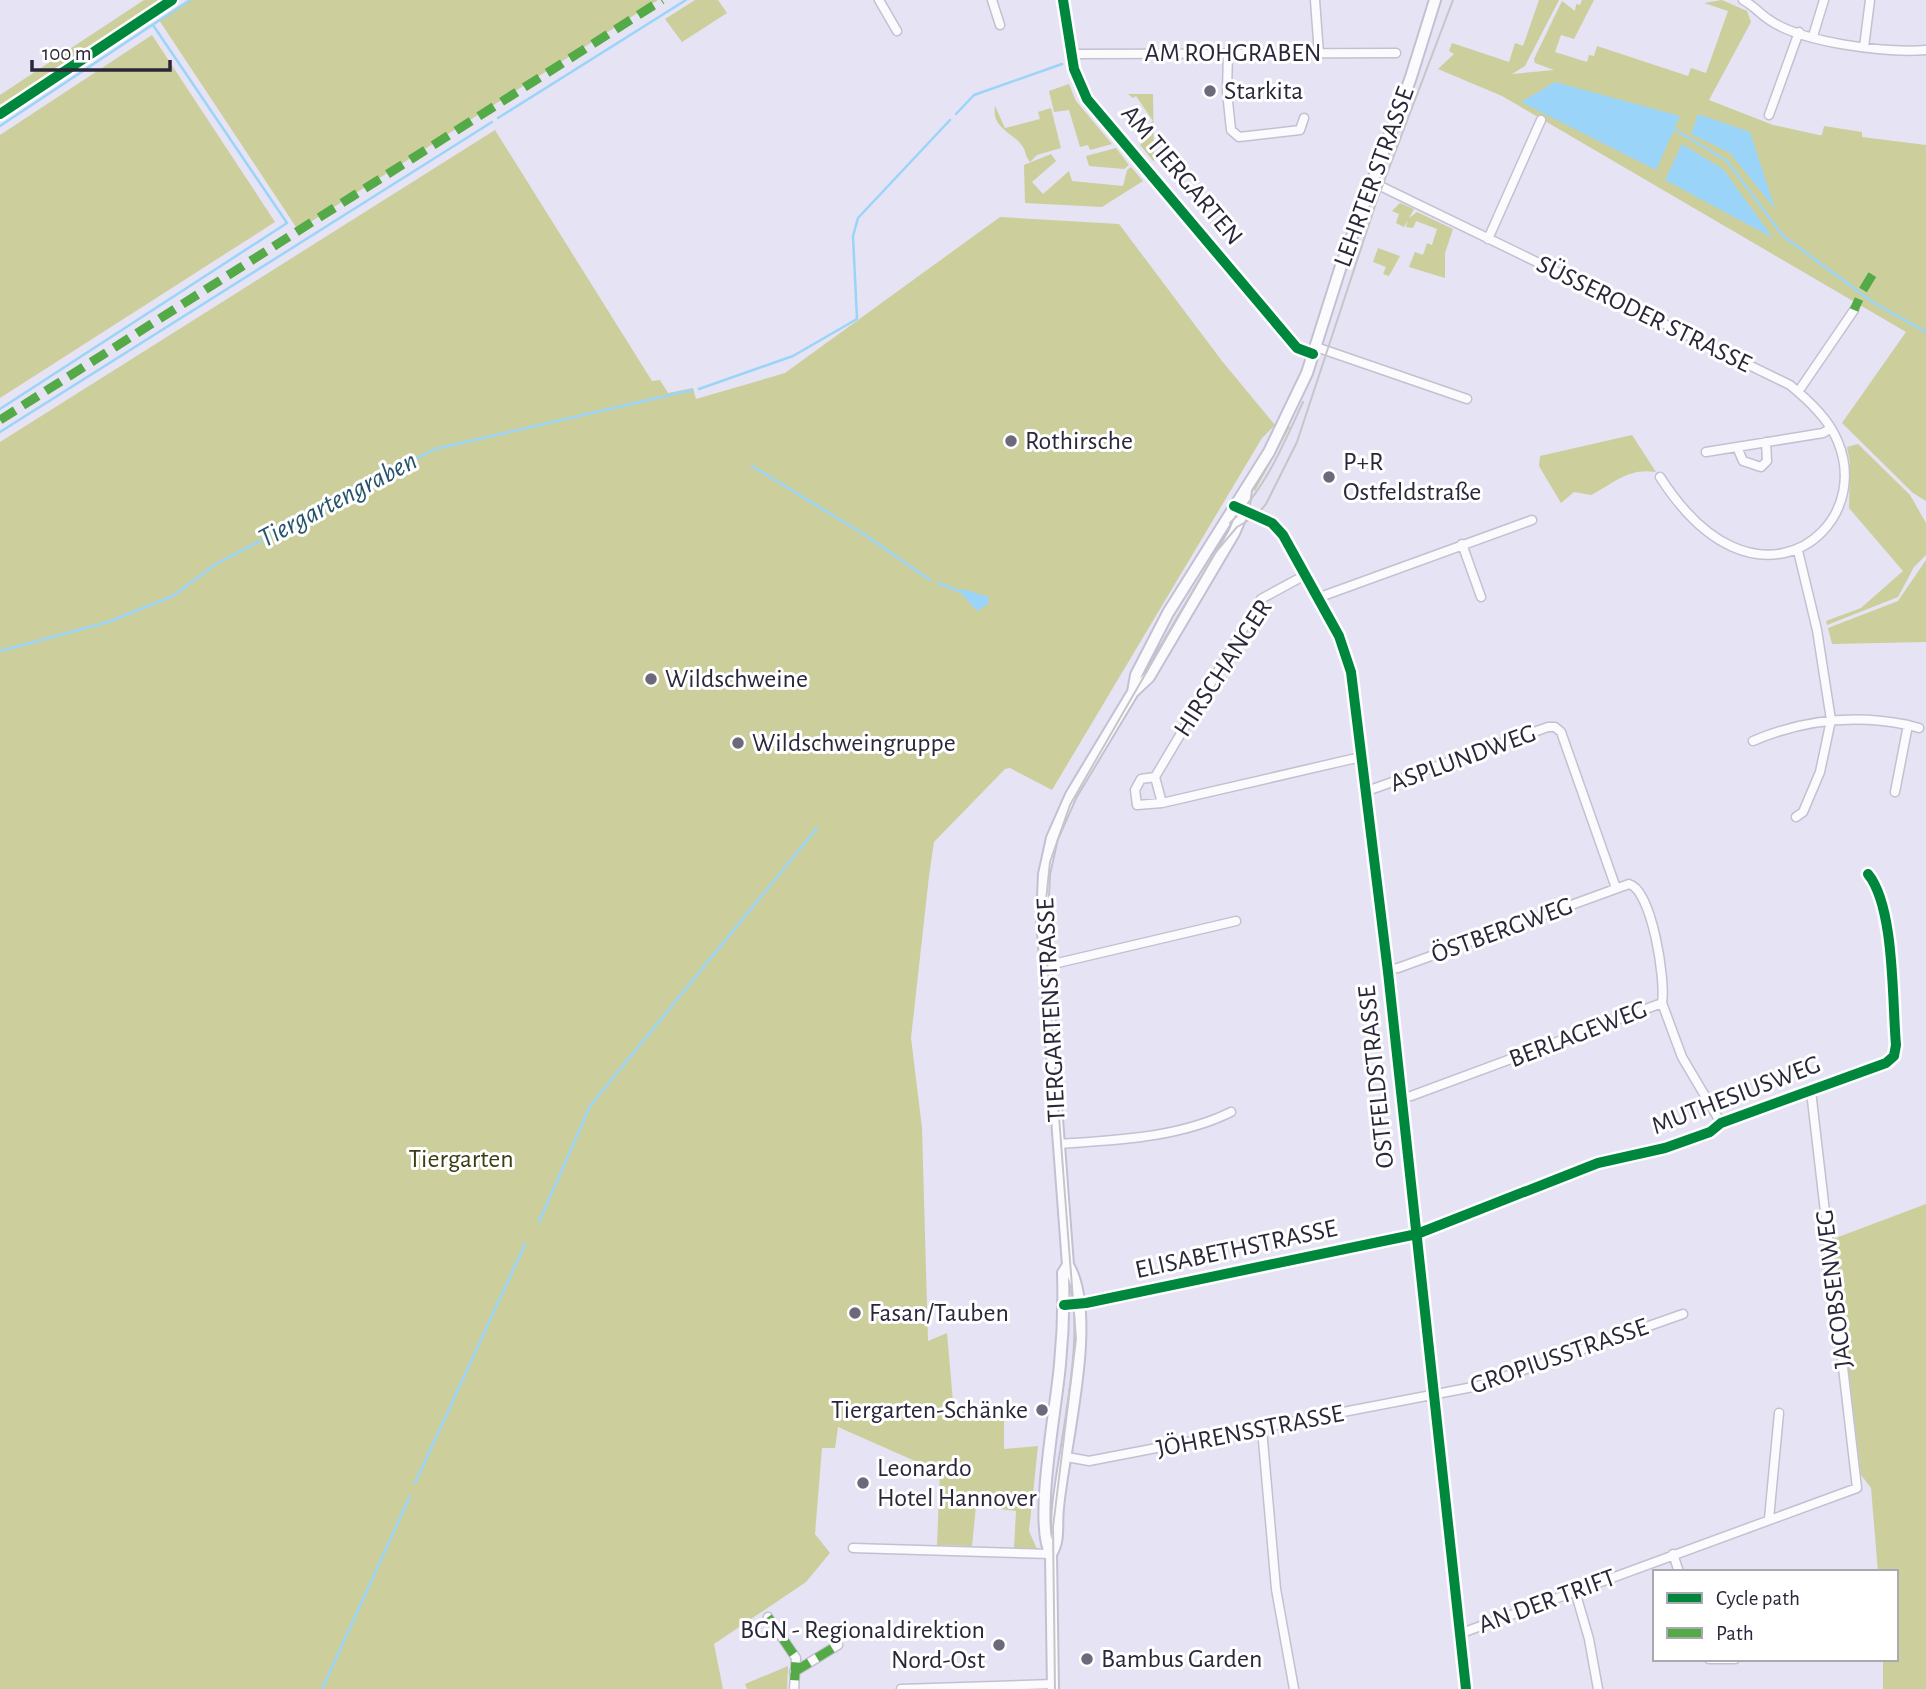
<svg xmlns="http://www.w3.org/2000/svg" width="1926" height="1689" font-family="'Alegreya Sans',sans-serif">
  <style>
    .green { fill: #ccce9c }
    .water { fill: #9ad5f9 }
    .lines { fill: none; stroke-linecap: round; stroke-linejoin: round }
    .stream { stroke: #9ad5f9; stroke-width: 2.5 }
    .minor-casing { stroke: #c3c0d1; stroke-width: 11 }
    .secondary-casing { stroke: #c3c0d1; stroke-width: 14 }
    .minor { stroke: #fbfbfd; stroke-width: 8 }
    .secondary { stroke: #fbfbfd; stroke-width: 10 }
    .tram { stroke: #c7c5ca; stroke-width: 2 }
    .quiet { stroke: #53aa46; stroke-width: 9; stroke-dasharray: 18 9; stroke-linecap: butt }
    .cycleway-casing { stroke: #fff; stroke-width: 15 }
    .cycleway { stroke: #00873e; stroke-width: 10 }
    .poi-dot { fill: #6c697b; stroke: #fff; stroke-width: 2.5 }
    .labels { text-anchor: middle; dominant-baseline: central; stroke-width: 6; stroke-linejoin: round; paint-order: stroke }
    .street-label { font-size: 26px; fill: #2a273a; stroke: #fff }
    .poi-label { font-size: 26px; fill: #2a273a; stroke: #fff; text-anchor: start }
    .park-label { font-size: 26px; fill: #3c3e12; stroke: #fff }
    .water-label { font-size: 28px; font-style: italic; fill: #25546b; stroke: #fff }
  </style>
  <rect width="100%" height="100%" fill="#e6e3f4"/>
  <!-- green -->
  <path class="green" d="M144,0H167L0,111V95Z
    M190,0H658L298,230L159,20Z
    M695,0H718L727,13L682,42L665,19Z
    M1539,0H1559L1525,66L1512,74L1554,70L1535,63L1534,59L1562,1L1575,11L1576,4L1580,5L1582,0H1594L1574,39L1561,35L1555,52L1587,62L1589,55L1594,56L1597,46L1688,76L1691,68L1706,73L1728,11L1704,3L1722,0L1747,11L1751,22L1709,100L1773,125L1819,135H1822L1824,126L1862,132V137L1926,145V501L1913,493L1842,423L1906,332L1502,96L1438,69L1454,54L1449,51L1452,43L1509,62L1515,43L1523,46Z
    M152,35L275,222L0,398V135Z
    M1069,84L1076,101L1112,144L1090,150L1088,145L1080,147L1069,110L1054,112L1049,91Z
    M1128,94H1153L1154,162L1140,145L1152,135L1147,126L1153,121L1136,96L1133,98Z
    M995,106L1005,128L1040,119L1038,112L1051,108L1061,148L1037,155L1030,162C1025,156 1026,152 1023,147C1015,133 991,129 995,106Z
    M495,130L652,381L660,380L668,393L693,388L696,399L785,373L1000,217L1119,224L1222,361L1275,425L1262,438L1052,790L1010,768L1005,769L934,842L929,876L911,1038L922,1128L928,1341L947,1333L954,1413L1004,1405V1449L1038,1446L1029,1531L1037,1549L1014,1548L1016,1511L976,1506L972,1546L937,1545L940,1472L838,1427L835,1448H822L815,1534L830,1553L806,1582L714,1644L723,1689H0V442Z
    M1116,148L1129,165L1124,169L1089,166L1086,156Z
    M1051,154L1056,161L1032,182L1043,194L1069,171L1072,181L1123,186L1127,170L1131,167L1143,181L1102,207L1025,203L1024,165Z
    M1400,203L1414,209L1404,227L1396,223L1399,214L1392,211Z
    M1417,212L1453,229L1445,253V278L1409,267L1415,252L1423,255L1427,243L1432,245L1437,229L1416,221L1413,228L1406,227L1408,219Z
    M1378,248L1400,256L1389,276L1383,274L1386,267L1373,262Z
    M1287,425L1290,427L1255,491L1253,489Z
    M1632,435L1656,472C1627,468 1615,483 1591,495L1574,492L1561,503L1539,466L1540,456Z
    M1858,444L1910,495L1926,523V555L1914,567L1898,597L1827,625L1826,621L1861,608L1903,571L1849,508L1850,462L1847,447Z
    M1926,560V642L1832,644L1828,628L1898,601Z
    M1926,1204V1689H1883V1659H1896V1572H1878L1871,1488L1861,1475L1833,1239Z
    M788,1666L787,1689H747L745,1684Z"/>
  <!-- water -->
  <path class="water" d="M1555,82L1680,116L1656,170L1521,102Z
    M1698,114L1750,132L1775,209L1730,153L1691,134Z
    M1682,144L1723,169L1773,238L1665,180Z
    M963,589L989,597L988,604L977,611L959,591Z"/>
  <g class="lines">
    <!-- stream -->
    <path class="stream" d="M956,114L974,95L1062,64
      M498,118L686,0
      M0,126L190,0
      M1674,129L1727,161L1783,236L1874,303L1926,332
      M699,389L793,356L857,319L853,236L858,218L950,120
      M0,409L287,223L153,25
      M0,432L492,122
      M752,466L862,533L930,580
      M938,583L959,591
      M0,651L108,622L173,596L216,564L435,449L692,390
      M539,1222L590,1106L817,828
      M415,1483L525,1244
      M322,1689L410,1496"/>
    <defs>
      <path id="minor" d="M879,0L897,31
        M992,0L1000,25
        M1063,0L1074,69L1087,99L1297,348L1313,354
        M1315,0L1319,54
        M1743,0C1754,6 1759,13 1768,19C1801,43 1886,53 1926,50
        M1813,36L1824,0
        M1864,47L1870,0
        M1228,53L1227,92L1231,130L1239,137L1300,130L1304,118
        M1071,54L1396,53
        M1769,115L1799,32
        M1372,182L1790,385C1808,400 1829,419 1838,442C1866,510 1803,578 1733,547C1703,534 1678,505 1660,477
        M1488,239L1541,120
        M1316,347L1467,399
        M1798,392L1854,310
        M1737,447L1743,461L1761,467L1767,461L1766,442
        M1706,452L1823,433L1831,428
        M1239,510L1272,523L1283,535L1339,636L1351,672L1388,972L1466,1689
        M1462,544L1481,597
        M1320,597L1532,520
        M1908,725L1919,728
        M1753,741C1802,720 1855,714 1908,725L1895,792
        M1155,777L1261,599L1307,574
        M1367,791L1548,727H1555L1561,732L1616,888
        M1162,803L1155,777L1141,779L1135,790L1137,805L1162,803L1352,759L1363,757
        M1796,817L1803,812L1820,772L1831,720L1817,630L1798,551
        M1045,966L1236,921
        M1388,969L1398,968L1629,884C1652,890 1666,981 1662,1003L1411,1096L1401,1097
        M1662,1003L1682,1057L1721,1123
        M1059,1144C1117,1140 1178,1138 1231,1112
        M1064,1305L1086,1303L1417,1234L1598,1163L1665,1148L1710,1132L1721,1123L1886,1063L1894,1056L1896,1045C1892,1001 1895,907 1868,874
        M1262,1429L1276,1589L1294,1689
        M1067,1457L1089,1461L1478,1386L1683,1314
        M1769,1519L1779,1413
        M853,1548L1051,1554
        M1673,1554L1679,1572
        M1575,1591L1589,1639L1598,1689
        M768,1617L796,1658L794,1689
        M1459,1634L1857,1488L1811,1091
        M1709,1659H1735
        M794,1672L838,1645
        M901,1689L1053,1684"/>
      <path id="secondary" d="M1133,692L1136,675L1168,613L1269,452L1307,373L1340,269L1411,77L1435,0
        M1051,1554C1060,1540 1056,1525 1058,1508C1063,1449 1099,1316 1068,1265L1042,919L1044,874L1052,838L1071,795L1133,692L1149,677L1234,533L1243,512L1246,490
        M1053,1689L1051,1554C1033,1525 1057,1404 1060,1364C1063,1334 1064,1304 1063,1273L1068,1265"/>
    </defs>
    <!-- minor casing -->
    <use href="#minor" class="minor-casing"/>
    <!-- secondary casing -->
    <use href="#secondary" class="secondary-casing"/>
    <!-- minor -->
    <use href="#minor" class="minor"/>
    <!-- secondary -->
    <use href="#secondary" class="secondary"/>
    <!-- tram -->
    <path class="tram" d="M1230,523C1265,490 1283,445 1303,402
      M1055,1689L1053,1527L1076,1339L1044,920L1050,862L1070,805L1215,553L1237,527L1256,516L1266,504L1297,442L1377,200L1453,0"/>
    <!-- quiet -->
    <path class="quiet" d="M1863,290L1874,272
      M1854,310L1859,299
      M0,420L662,0
      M768,1617L796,1658L794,1689
      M794,1672L838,1645"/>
    <defs>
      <path id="cycleway" d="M1063,0L1074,69L1087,99L1297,348L1313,354
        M0,114L172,0
        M1234,506L1272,523L1283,535L1339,636L1351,672L1388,972L1466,1689
        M1064,1305L1086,1303L1417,1234L1598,1163L1665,1148L1710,1132L1721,1123L1886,1063L1894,1056L1896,1045C1892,1001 1895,907 1868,874"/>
    </defs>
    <!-- cycleway casing -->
    <use href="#cycleway" class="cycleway-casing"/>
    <!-- cycleway -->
    <use href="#cycleway" class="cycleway"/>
  </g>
  <!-- markers -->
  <g class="poi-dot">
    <circle cx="1210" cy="91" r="7"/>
    <circle cx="1011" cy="441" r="7"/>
    <circle cx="1329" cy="477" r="7"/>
    <circle cx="651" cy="679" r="7"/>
    <circle cx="738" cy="743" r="7"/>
    <circle cx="855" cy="1313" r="7"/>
    <circle cx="1042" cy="1410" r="7"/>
    <circle cx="863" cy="1483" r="7"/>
    <circle cx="999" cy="1645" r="7"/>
    <circle cx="1087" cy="1659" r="7"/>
  </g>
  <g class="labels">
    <!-- street labels -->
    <g class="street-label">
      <text x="1233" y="53">AM ROHGRABEN</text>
      <text transform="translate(1182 175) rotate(50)">AM TIERGARTEN</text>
      <text transform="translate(1374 177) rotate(-70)">LEHRTER STRASSE</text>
      <text transform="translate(1644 314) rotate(26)">SÜSSERODER STRASSE</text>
      <text transform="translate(1223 668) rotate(-57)">HIRSCHANGER</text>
      <text transform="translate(1463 758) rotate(-20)">ASPLUNDWEG</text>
      <text transform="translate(1502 930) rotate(-20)">ÖSTBERGWEG</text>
      <text transform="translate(1051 1010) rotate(-93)">TIERGARTENSTRASSE</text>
      <text transform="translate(1578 1034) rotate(-21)">BERLAGEWEG</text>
      <text transform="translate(1376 1077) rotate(-96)">OSTFELDSTRASSE</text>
      <text transform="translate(1736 1095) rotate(-21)">MUTHESIUSWEG</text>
      <text transform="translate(1236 1249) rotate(-12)">ELISABETHSTRASSE</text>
      <text transform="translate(1834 1289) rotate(-97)">JACOBSENWEG</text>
      <text transform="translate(1559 1356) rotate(-19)">GROPIUSSTRASSE</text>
      <text transform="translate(1250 1431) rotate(-11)">JÖHRENSSTRASSE</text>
      <text transform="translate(1547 1601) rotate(-20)">AN DER TRIFT</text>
    </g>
    <!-- poi labels -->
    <g class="poi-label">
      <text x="1224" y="91">Starkita</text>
      <text x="1025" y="441">Rothirsche</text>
      <text x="1343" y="462">P+R<tspan x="1343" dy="30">Ostfeldstraße</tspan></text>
      <text x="665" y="679">Wildschweine</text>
      <text x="752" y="743">Wildschweingruppe</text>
      <text x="869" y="1313">Fasan/Tauben</text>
      <text x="1028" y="1410" text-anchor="end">Tiergarten-Schänke</text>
      <text x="877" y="1468">Leonardo<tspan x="877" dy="30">Hotel Hannover</tspan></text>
      <text x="985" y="1630" text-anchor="end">BGN - Regionaldirektion<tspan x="985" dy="30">Nord-Ost</tspan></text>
      <text x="1101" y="1659">Bambus Garden</text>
    </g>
    <!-- park labels -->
    <g class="park-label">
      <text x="461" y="1159">Tiergarten</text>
    </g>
    <!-- water labels -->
    <g class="water-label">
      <text transform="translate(338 500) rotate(-28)">Tiergartengraben</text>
    </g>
  </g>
  <!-- legend -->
  <rect x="1653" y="1570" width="245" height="91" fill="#ffffff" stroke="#aaa9b0" stroke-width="2"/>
  <rect x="1667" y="1593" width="35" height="10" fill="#00873e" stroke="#aaa9b0" stroke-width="2"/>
  <text x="1716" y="1605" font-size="21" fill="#2a273a">Cycle path</text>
  <rect x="1667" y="1628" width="35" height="10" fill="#53aa46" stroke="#aaa9b0" stroke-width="2"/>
  <text x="1716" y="1640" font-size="21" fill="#2a273a">Path</text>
  <!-- scale -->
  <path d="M32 60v10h138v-10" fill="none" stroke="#2a273a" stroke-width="3.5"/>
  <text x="42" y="60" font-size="21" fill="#2a273a" stroke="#ffffff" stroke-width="5" paint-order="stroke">100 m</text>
</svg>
